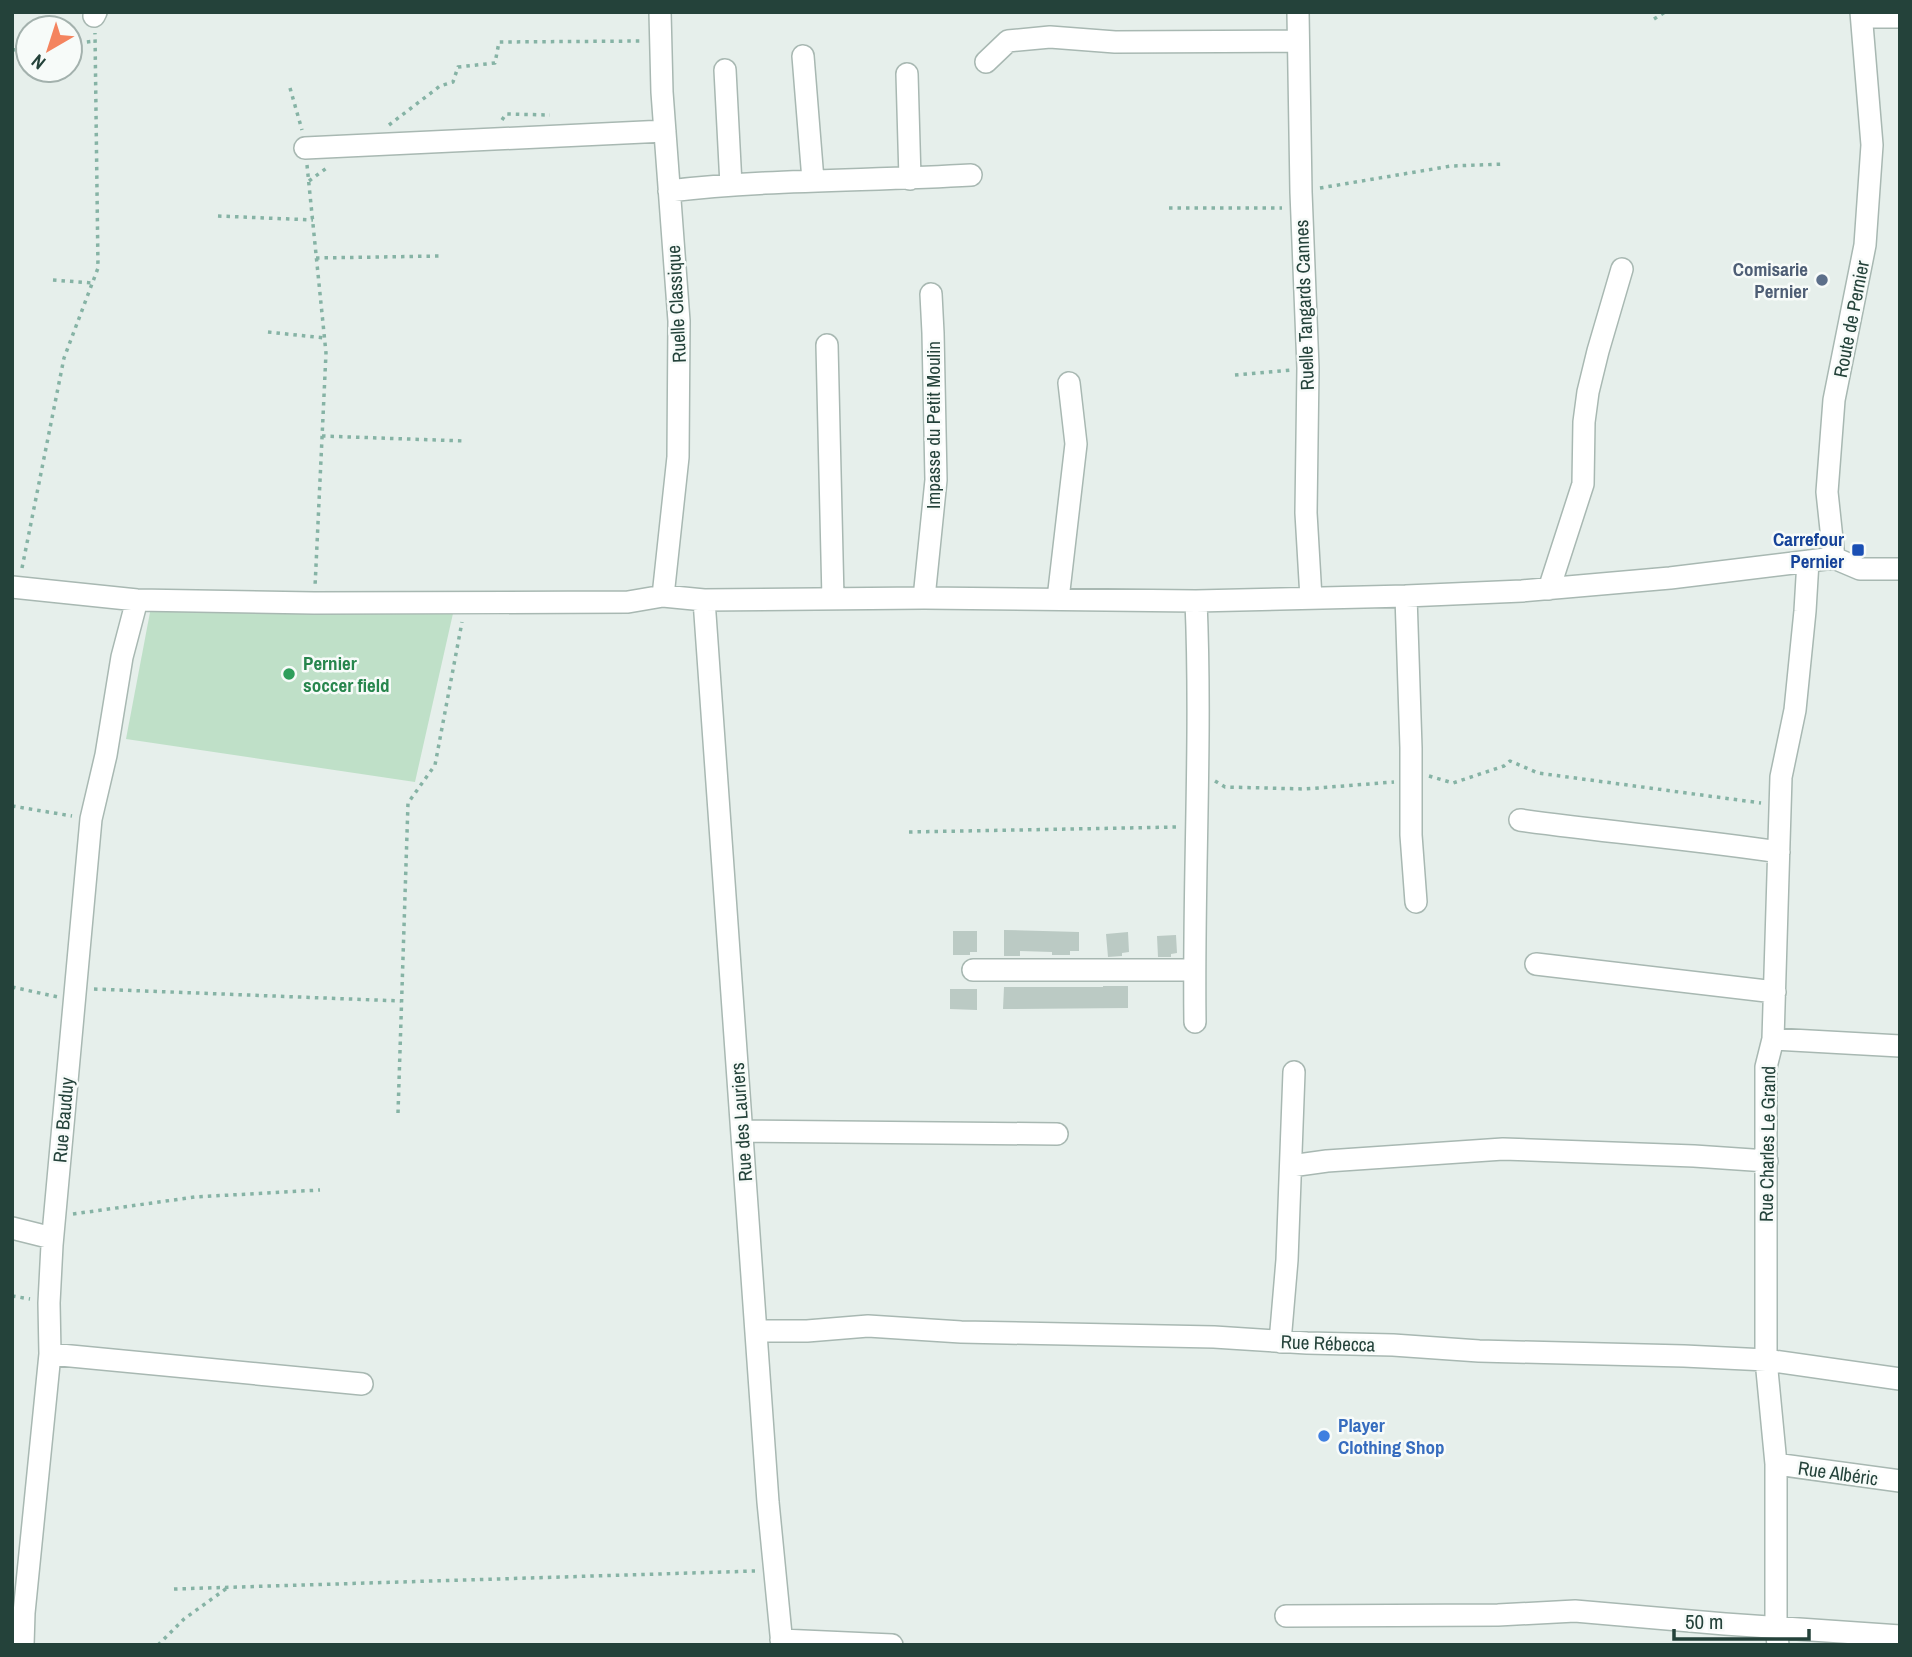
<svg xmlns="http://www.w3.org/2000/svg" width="1912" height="1657" font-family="'Archivo Narrow',sans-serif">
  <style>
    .green { fill: #bfe0c8 }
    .building { fill: #bbcac4 }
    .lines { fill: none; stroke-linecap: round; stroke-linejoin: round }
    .minor-casing { stroke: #a8b8b2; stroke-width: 24 }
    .tertiary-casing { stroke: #a8b8b2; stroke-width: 24 }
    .path { stroke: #86b3a5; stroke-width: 3.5; stroke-dasharray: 3.5 5; stroke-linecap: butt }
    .minor { stroke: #fff; stroke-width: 21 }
    .tertiary { stroke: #fff; stroke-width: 21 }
    .service-dot { fill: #5c6f8a; stroke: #f7fbf9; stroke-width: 2.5 }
    .transit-dot { fill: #1a4fb4; stroke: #f7fbf9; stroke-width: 2.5 }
    .leisure-dot { fill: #2e9e5b; stroke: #f7fbf9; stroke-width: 2.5 }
    .shop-dot { fill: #3f7fe0; stroke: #f7fbf9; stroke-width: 2.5 }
    .labels { text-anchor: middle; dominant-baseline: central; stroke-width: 5; stroke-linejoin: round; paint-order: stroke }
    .service-label { font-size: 19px; font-weight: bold; fill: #4e5e75; stroke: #f7fbf9; text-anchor: end }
    .street-label { font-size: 19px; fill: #24423a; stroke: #f7fbf9 }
    .transit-label { font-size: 19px; font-weight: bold; fill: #164399; stroke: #f7fbf9; text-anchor: end }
    .leisure-label { font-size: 19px; font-weight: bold; fill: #27864d; stroke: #f7fbf9; text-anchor: start }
    .shop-label { font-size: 19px; font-weight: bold; fill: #366cbe; stroke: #f7fbf9; text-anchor: start }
  </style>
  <rect width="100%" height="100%" fill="#e6efeb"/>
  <!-- green -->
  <path class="green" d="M151,607L454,609L415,782L126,739Z"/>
  <!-- building -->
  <path class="building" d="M1004,930L1079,932V951H1070V955H1052V952L1020,951V956H1004Z
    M953,931H977V952H970V955H953Z
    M1128,932L1129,952L1122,953V956L1108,957L1106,934Z
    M1176,935L1177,953L1171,954V957H1158L1157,936Z
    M1103,986H1128V1008L1003,1009L1004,987H1103Z
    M950,989H977V1010L950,1009Z"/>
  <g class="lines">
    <defs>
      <path id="minor" d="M660,12L662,92L679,321L678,457L663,596
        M1298,12L1301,192L1308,368L1306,513L1311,598
        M94,16L96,12
        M1862,17H1900
        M803,56L813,180
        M986,62L1008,41L1050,37L1115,42L1298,41
        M725,70L731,185
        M907,74L910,179
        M305,148L665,131
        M669,191C769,179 870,181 971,175
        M827,345L833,599
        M12,587L137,600L314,603L628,602L663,596L704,600L924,598L1196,601L1406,596L1522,591L1670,578L1834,558
        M1549,589L1583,484L1584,422L1588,392L1598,351L1622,269
        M1406,596L1411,748V835L1416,902
        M924,598L936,480L933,333L931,294
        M1058,599L1076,444L1069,383
        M704,600L768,1502L782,1645
        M1520,820C1606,832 1693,839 1779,852
        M1536,964L1775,992
        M973,970H1194
        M1195,1022C1193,882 1202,741 1196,601
        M1773,1039L1900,1046
        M742,1131L1057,1134
        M1291,1166L1327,1161L1503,1149L1694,1156L1767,1161
        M12,1228L52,1238
        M756,1331H807L868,1326L961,1332L1214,1337L1307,1343L1393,1345L1479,1351L1684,1356L1766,1360L1900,1379
        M1280,1342L1287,1260L1294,1072
        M50,1354L362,1384
        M1776,1464L1900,1481
        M1286,1616L1498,1615L1575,1611L1725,1624L1900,1636
        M781,1640L892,1645
        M23,1645L24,1613L50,1354L49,1303L52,1245L91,819L106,755L122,657L137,600
        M1778,1645L1776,1627V1464L1766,1360V1067L1773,1039L1781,777L1795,710L1805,611L1808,561"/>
      <path id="tertiary" d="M1861,12L1872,145L1865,245L1834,400L1827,492L1834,558L1860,569H1900"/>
    </defs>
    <!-- minor casing -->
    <use href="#minor" class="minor-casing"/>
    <!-- tertiary casing -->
    <use href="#tertiary" class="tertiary-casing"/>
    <!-- path -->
    <path class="path" d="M1654,19L1665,12
      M70,44L95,41
      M12,50L28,49
      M290,88L302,130
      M502,120L506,114L550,115
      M389,125L440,86L453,82L458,67L495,63L499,42L644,41
      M307,165L326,353L315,587
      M309,181L328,167
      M1320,188L1451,166L1505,164
      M1169,208H1282
      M218,216L313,220
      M316,258L441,256
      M53,280L92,283
      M268,332L325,338
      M1235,375L1291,370
      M322,436L465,441
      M22,568L64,358L98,268L95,33
      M1429,776L1453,783L1504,766L1510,761L1538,773L1761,803
      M1215,781L1225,787L1305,789L1394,782
      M12,806L72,816
      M909,832L1179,827
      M12,987L58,997
      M94,989L401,1001
      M398,1113L408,803L435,765L462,622
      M73,1214L195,1197L320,1190
      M12,1296L30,1299
      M174,1589L755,1571
      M158,1645L184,1619L227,1588"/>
    <!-- minor -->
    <use href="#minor" class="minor"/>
    <!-- tertiary -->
    <use href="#tertiary" class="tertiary"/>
  </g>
  <!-- markers -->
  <circle class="service-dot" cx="1822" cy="280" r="7"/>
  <rect class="transit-dot" x="1851" y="543" width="14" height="14" rx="3.5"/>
  <circle class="leisure-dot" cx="289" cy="674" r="7"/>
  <circle class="shop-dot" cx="1324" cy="1436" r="7"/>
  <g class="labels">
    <!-- service labels -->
    <g class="service-label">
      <text x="1808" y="269">Comisarie<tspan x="1808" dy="22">Pernier</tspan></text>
    </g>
    <!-- street labels -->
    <g class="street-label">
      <text transform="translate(676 304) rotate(-93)">Ruelle Classique</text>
      <text transform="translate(1304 305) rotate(-92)">Ruelle Tangards Cannes</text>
      <text transform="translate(1851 319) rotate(-79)">Route de Pernier</text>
      <text transform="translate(933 425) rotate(-90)">Impasse du Petit Moulin</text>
      <text transform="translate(63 1120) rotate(-85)">Rue Bauduy</text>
      <text transform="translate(741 1122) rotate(-94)">Rue des Lauriers</text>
      <text transform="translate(1767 1144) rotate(-89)">Rue Charles Le Grand</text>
      <text transform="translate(1328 1343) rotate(2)">Rue Rébecca</text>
      <text transform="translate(1838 1473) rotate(8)">Rue Albéric</text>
    </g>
    <!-- transit labels -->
    <g class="transit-label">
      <text x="1844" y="539">Carrefour<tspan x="1844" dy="22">Pernier</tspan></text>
    </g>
    <!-- leisure labels -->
    <g class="leisure-label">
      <text x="303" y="663">Pernier<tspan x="303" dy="22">soccer field</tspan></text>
    </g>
    <!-- shop labels -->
    <g class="shop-label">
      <text x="1338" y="1425">Player<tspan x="1338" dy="22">Clothing Shop</tspan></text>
    </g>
  </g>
  <!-- border -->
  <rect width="1912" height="1657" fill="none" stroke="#24423a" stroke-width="28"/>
  <!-- north arrow -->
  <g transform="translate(49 49) rotate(219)"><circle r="33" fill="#f7fbf9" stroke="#a3b1ad" stroke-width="2"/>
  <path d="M0-5L12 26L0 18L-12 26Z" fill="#f4845f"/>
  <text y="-10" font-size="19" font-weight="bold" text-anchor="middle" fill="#24423a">N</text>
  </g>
  <!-- scale -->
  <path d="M1674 1629v10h135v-10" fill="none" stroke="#24423a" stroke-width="3.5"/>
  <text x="1685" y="1629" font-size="21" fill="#24423a" stroke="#f7fbf9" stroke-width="5" paint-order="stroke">50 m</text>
</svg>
